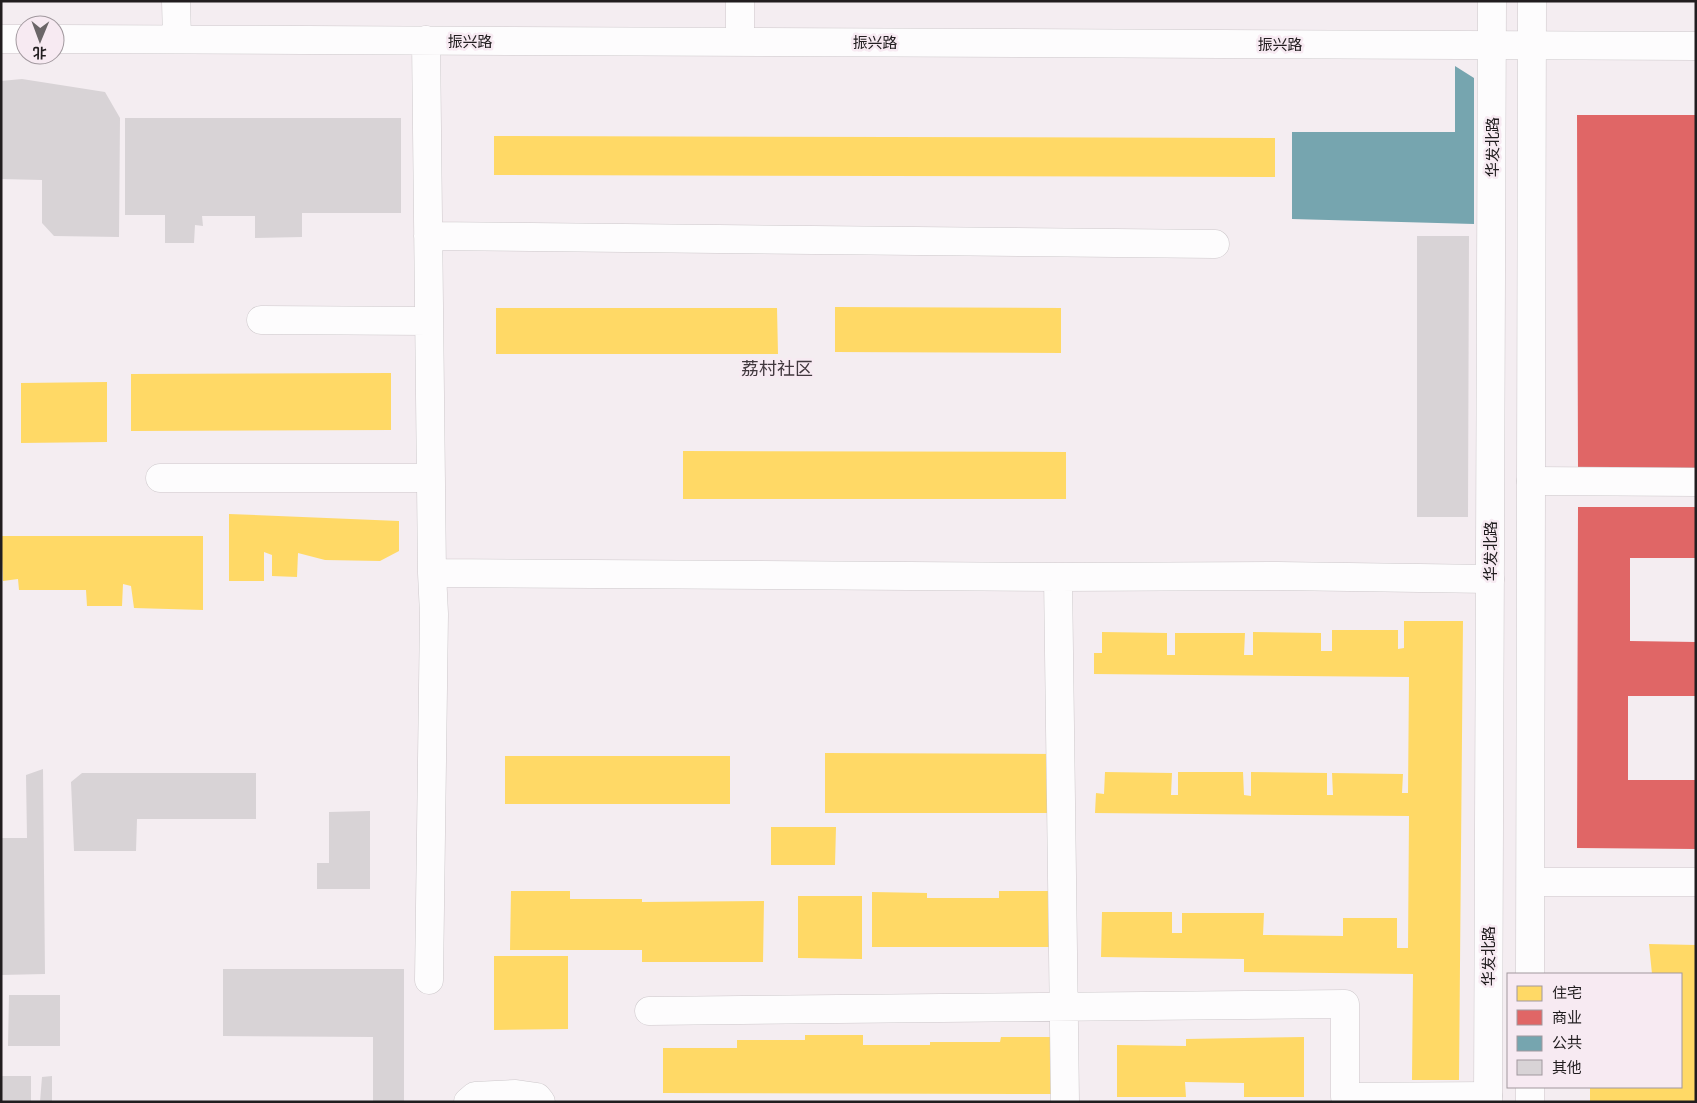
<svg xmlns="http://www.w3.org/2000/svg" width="1697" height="1103" font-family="'Space Grotesk','Noto Sans SC',sans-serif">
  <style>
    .homes { fill: #ffd966 }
    .shops { fill: #e06666 }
    .public { fill: #76a5af }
    .building { fill: #d8d3d6 }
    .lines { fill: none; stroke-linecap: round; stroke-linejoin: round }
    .minor-casing { stroke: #cdc8cb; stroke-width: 29 }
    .major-casing { stroke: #cdc8cb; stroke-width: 29 }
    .minor { stroke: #fdfcfd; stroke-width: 28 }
    .major { stroke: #fdfcfd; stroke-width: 28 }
    .labels { text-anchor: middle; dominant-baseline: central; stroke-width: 5; stroke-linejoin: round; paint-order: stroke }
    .street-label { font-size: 15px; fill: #211d1f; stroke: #f7eaf2 }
    .quarter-label { font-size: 18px; fill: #41383e; stroke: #f7eaf2 }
  </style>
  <rect width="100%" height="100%" fill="#f4edf1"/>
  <!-- homes -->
  <path class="homes" d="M494,136L1275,138V177L494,175Z
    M835,307L1061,308V353L835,352Z
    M496,308H777L778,354H496Z
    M391,373V430L131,431V374Z
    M107,382V442L21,443V383Z
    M683,451L1066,452V499H683Z
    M229,514L399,521V551L380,561L325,560L298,553L297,577L272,576V555L264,552V581H229Z
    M1,536H203V610L134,608L131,586L123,584L122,606H87L86,590H19L18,579L3,581Z
    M1404,621H1463L1459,1080H1412L1413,974L1244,972V959L1101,957L1102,912H1172V933H1182V913H1264L1263,935L1343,936V918H1397V948H1408L1409,816L1095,813L1096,793L1104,794L1105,772L1172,773L1171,795H1178V772H1243L1244,795L1251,796V772L1327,773V795H1333L1332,773L1403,774L1402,793H1408L1409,677L1094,674V653H1102V632L1167,633V655H1175V633H1245L1244,655H1253V632L1321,633V651H1332V630H1398V649L1404,648Z
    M825,753L1054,754V813H825Z
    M505,756H730V804H505Z
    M771,827H836L835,865H771Z
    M511,891H570V899H642V902L764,901L763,962H642V950H510Z
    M999,891H1056L1055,947H872V892L927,893V898H999Z
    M798,896H862V959L798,958Z
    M1649,944L1696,945V1102H1590V1087H1681V974H1652Z
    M494,956H568V1029L494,1030Z
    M805,1035H863V1045H930V1042H1000L1001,1037H1057V1094L663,1093V1048H737V1040H805Z
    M1304,1037V1097H1244V1083L1185,1082L1186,1097H1117V1045L1186,1046V1039Z"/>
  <!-- shops -->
  <path class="shops" d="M1577,115H1696V474L1578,472Z
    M1578,507H1696V558H1630V641L1696,642V696H1628V780H1696V849L1577,848Z"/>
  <!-- public -->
  <path class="public" d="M1455,66L1474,78V224L1292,219V132H1455Z"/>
  <!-- building -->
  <path class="building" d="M22,79L105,92L120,118L119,237L54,236L42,223V180L1,179V81Z
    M125,118H401V213H302V237L255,238V216H202L203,226L195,225L194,243H165V215H125Z
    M1417,236H1469L1468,517H1417Z
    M43,769L45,974L1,975V838H27L26,775Z
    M82,773H256V819H137L136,851H74L71,782Z
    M370,811V889H317V863H329V812Z
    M223,969H404V1102H373V1037L223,1036Z
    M9,995H60V1046H8Z
    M1,1076H31V1102H1Z
    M52,1076V1102H40L42,1077Z"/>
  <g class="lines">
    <defs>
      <path id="minor" d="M176,1L177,39
        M740,1V42
        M1,39H25
        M55,39L1696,46
        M426,40L432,573L434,614L429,980
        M428,236L1215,244
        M261,320L429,321
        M160,478H431
        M1531,481L1696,482
        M432,573L1058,577L1278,576L1490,579
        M1058,577L1065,1102
        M1531,882H1696
        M649,1011L1345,1004V1097L1488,1096
        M468,1102L475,1096L516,1094L537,1097L541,1102"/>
      <path id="major" d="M1530,974L1532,1
        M1488,1102L1492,1
        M1530,1102V1087"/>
    </defs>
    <!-- minor casing -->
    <use href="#minor" class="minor-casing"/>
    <!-- major casing -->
    <use href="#major" class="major-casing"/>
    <!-- minor -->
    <use href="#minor" class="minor"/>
    <!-- major -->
    <use href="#major" class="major"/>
  </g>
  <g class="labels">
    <!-- street labels -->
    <g class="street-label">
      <text x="470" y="41">振兴路</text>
      <text x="875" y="42">振兴路</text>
      <text x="1280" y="44">振兴路</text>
      <text transform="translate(1492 147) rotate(-90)">华发北路</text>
      <text transform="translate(1490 551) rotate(-90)">华发北路</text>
      <text transform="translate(1488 956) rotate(-90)">华发北路</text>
    </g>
    <!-- quarter labels -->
    <g class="quarter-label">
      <text x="777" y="368">荔村社区</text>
    </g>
  </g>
  <!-- border -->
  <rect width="1697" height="1103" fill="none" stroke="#211d1f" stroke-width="5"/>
  <!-- legend -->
  <rect x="1507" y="973" width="175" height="115" fill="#f7eaf2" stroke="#a1989e"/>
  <rect x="1517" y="986" width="25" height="15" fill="#ffd966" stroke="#a1989e"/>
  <text x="1552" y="998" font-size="15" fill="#211d1f">住宅</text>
  <rect x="1517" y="1010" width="25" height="15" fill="#e06666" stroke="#a1989e"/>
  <text x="1552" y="1023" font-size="15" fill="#211d1f">商业</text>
  <rect x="1517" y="1036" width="25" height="15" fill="#76a5af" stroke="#a1989e"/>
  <text x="1552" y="1048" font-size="15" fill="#211d1f">公共</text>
  <rect x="1517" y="1060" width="25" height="15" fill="#d8d3d6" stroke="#a1989e"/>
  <text x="1552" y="1073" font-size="15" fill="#211d1f">其他</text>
  <!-- north arrow -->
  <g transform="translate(40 40) rotate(181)"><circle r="24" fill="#f7eaf2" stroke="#a1989e"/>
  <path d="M0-4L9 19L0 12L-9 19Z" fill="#6b6668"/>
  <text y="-8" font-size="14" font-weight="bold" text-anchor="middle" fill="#211d1f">北</text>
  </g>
</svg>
